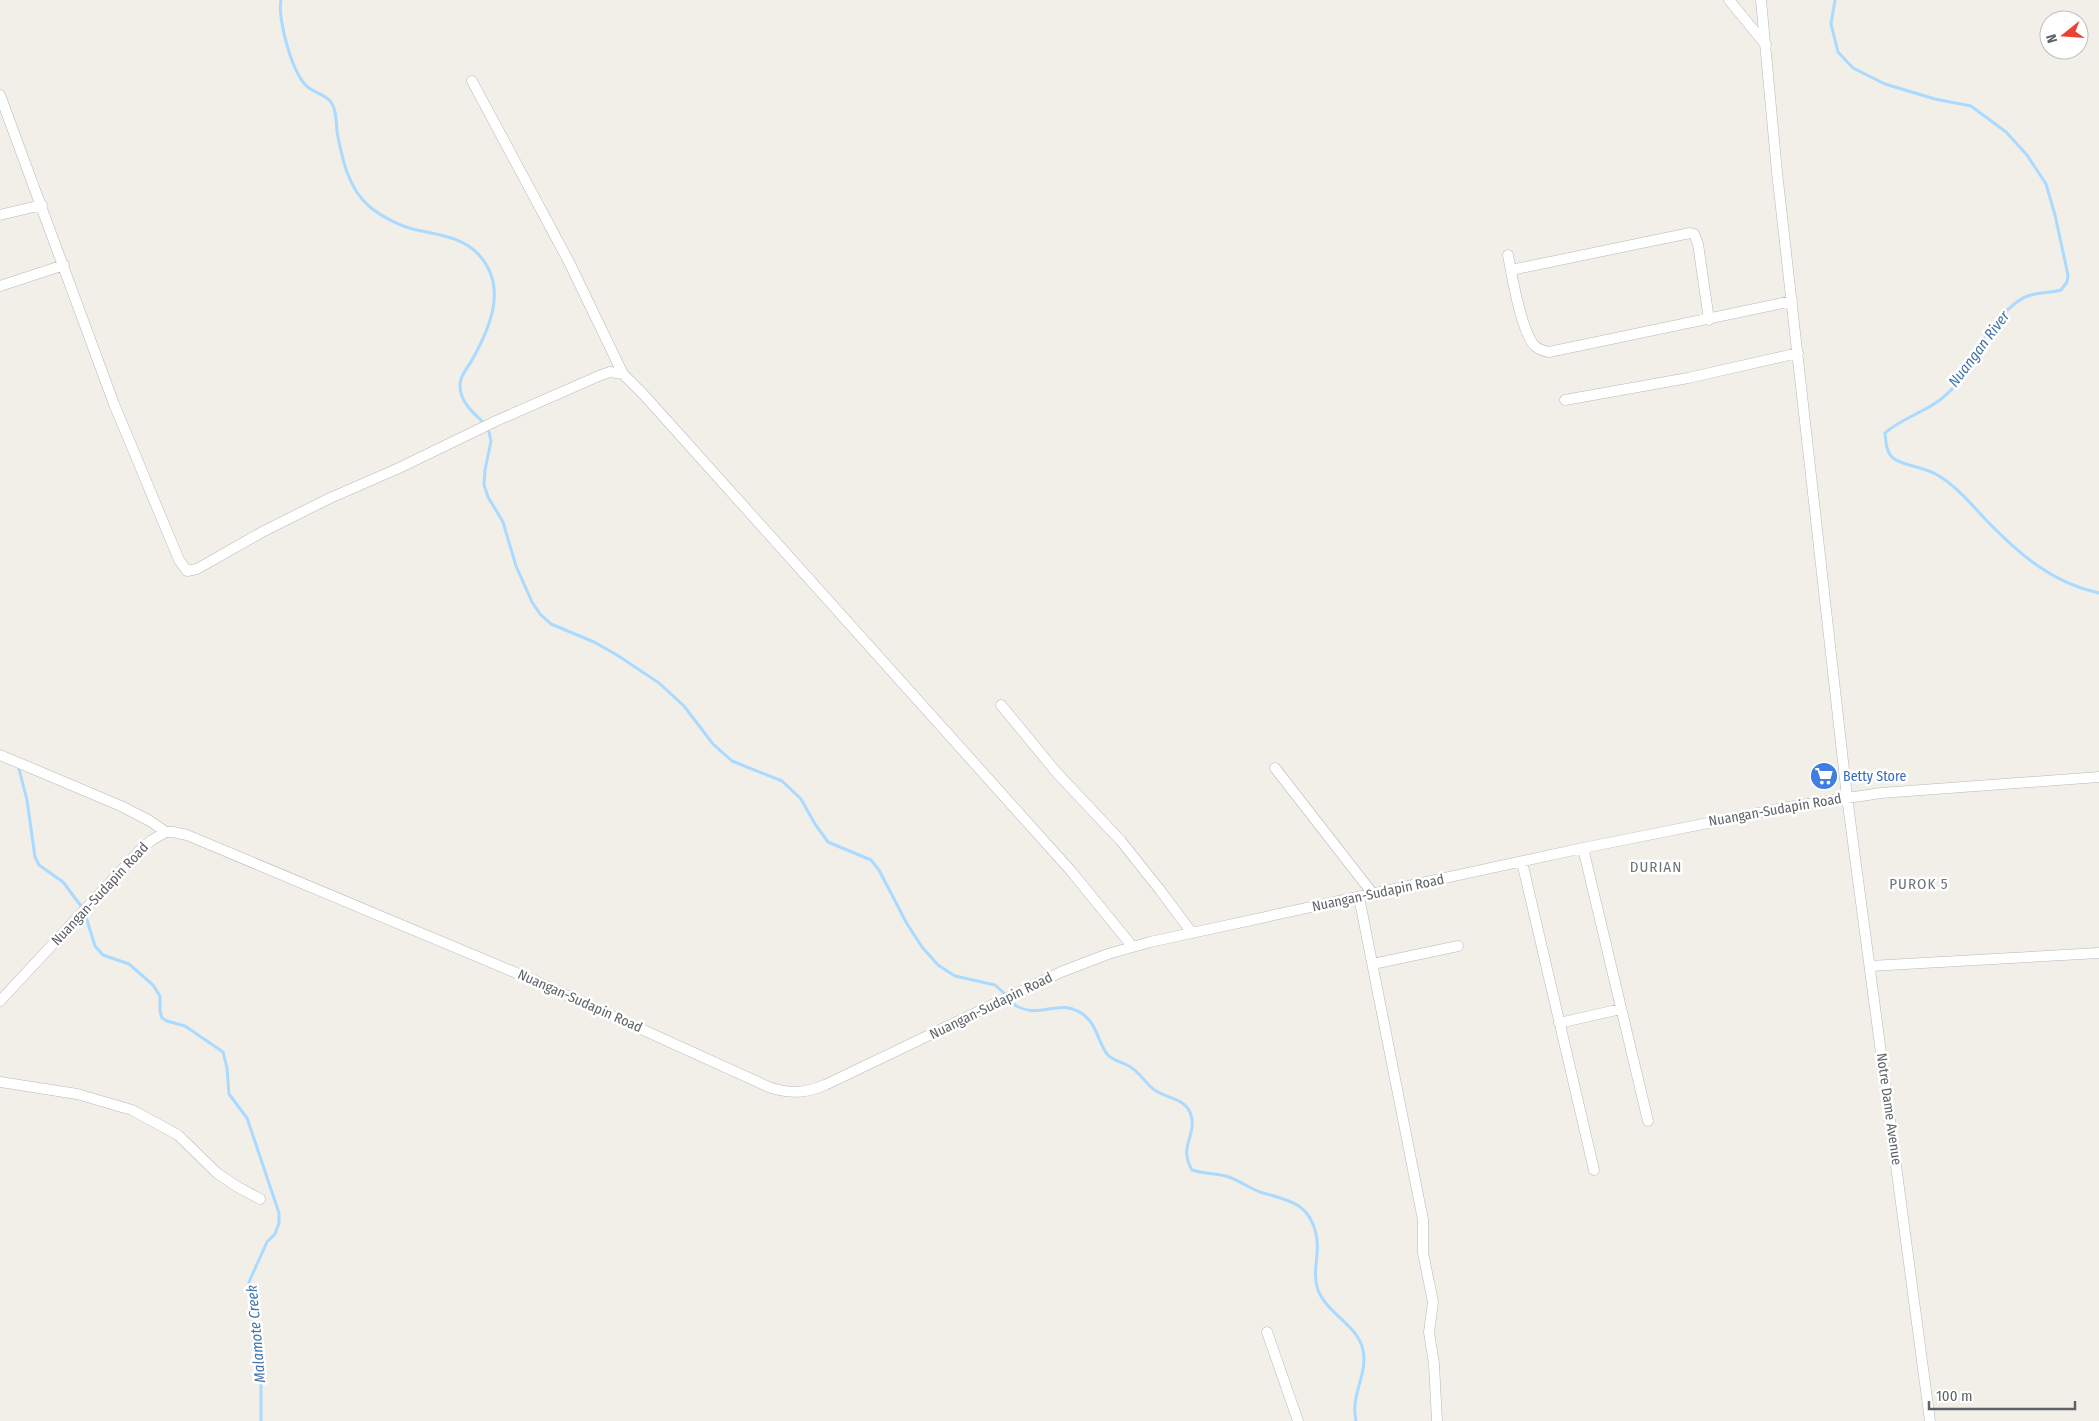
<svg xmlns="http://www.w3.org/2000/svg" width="2099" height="1421" font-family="'Fira Sans Condensed',sans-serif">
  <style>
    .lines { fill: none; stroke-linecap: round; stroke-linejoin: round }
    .stream { stroke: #aadaff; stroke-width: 3 }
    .minor-casing { stroke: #b5b8bc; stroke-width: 11 }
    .minor { stroke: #fff; stroke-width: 10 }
    .labels { text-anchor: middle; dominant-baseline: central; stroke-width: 5; stroke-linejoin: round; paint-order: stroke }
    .shop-label { font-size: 14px; fill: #366cbe; stroke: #fff; text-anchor: start }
    .street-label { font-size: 14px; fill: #5f6368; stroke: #fff }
    .water-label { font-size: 15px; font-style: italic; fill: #4174aa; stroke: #fff }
    .neighbourhood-label { font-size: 15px; letter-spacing: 1px; fill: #70757a; stroke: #fff }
  </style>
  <rect width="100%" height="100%" fill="#f1efe8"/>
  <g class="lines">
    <!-- stream -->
    <path class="stream" d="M281,0C277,19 293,77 309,88C316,93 326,95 331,102C337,111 336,122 337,132C342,158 348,189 370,207C382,217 402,227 417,230C439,235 463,237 479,255C508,287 490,328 472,360C467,369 459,377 460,387C461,402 472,412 482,421
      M1835,0L1831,24L1838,52L1853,68L1885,84L1935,99L1971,106L2006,132L2027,155L2046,184L2055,215L2068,275L2067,282L2061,290C2051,293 2041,292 2031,295C2016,298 1992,324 1985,338C1982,344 1981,351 1978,356C1971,369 1960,382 1949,392C1931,411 1904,416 1885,433C1886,442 1886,452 1893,458C1903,466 1926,467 1939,476C1957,487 1972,505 1986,520C2019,554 2052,583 2099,593
      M489,432L491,441L485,470L484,485L488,497L503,522L516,566L532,602L540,614L551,624L594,642L617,655L659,683L684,706L713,744L732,761L782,781L801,799L815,824L828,842L871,860L879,870L906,922L922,947L938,965L955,976L995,985L1004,993
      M19,769L27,800L35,857L39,865L63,882L81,906
      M86,917L95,946L103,955L129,964L153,985L160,996V1011L162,1018L167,1021L185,1026L223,1052L227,1068L229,1094L247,1118L279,1213V1223L275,1234L267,1242L249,1282L261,1382V1421
      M1012,1003C1039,1023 1058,995 1084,1015C1097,1025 1098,1042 1107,1054C1113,1061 1120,1061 1127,1065C1138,1070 1144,1081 1152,1088C1164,1099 1186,1097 1191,1115C1197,1136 1178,1146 1192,1170C1204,1174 1217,1173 1229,1177C1240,1181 1249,1188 1260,1192C1287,1200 1309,1202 1316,1234C1321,1253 1311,1272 1318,1290C1327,1314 1358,1325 1363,1350C1368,1376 1350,1394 1356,1421"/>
    <defs>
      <path id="minor" d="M1729,0L1766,45
        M1761,0L1777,172L1847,797L1930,1421
        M472,81L569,262L623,374L644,395L1071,871L1132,946
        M0,95L114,404L179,560L187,571L197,569L264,531L328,499L399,468L496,421L601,375L610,372L623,374
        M0,215L42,205
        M1508,255C1512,276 1521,332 1535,346C1539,350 1544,351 1549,352L1792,301
        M1511,270L1690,233L1694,234L1698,244L1709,320
        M0,286L64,265
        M1565,400L1688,378L1798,353
        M1001,705L1057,773L1121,841L1160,890L1192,933
        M0,755L121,806L150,821L166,832
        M1275,768L1373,894
        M1583,848L1648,1121
        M1522,862L1594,1170
        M1359,897L1423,1220V1253L1433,1302L1429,1332L1434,1364L1437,1421
        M1373,964L1458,946
        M1870,966L2099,953
        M0,1001L143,847L152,840L166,832H173L187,835L533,980L771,1088C792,1094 805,1093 825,1085L1061,972L1108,954L1150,942L1583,848L1788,807L1881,793L2099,777
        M1559,1023L1621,1009
        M0,1082L77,1094L132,1110L178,1135L217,1173L236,1186L260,1199
        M1267,1332L1298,1421"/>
    </defs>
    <!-- minor casing -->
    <use href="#minor" class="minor-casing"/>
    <!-- minor -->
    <use href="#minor" class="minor"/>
  </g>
  <!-- icons -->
  <defs>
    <symbol id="supermarket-disc" viewBox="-11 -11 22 22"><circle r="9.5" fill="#3f7fe0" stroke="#fff"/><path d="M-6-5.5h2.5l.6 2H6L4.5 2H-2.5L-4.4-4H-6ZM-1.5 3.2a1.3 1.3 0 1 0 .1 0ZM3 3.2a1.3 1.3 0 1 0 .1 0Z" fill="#fff"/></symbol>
  </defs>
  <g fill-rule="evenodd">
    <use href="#supermarket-disc" x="1808" y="760" width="32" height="32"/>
  </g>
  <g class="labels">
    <!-- shop labels -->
    <g class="shop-label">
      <text x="1843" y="776">Betty Store</text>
    </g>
    <!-- street labels -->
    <g class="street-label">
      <text transform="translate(1775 810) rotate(-10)">Nuangan-Sudapin Road</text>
      <text transform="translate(1378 893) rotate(-12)">Nuangan-Sudapin Road</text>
      <text transform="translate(100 894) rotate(-47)">Nuangan-Sudapin Road</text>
      <text transform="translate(580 1001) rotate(24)">Nuangan-Sudapin Road</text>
      <text transform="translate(991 1006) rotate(-26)">Nuangan-Sudapin Road</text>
      <text transform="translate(1889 1109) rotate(82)">Notre Dame Avenue</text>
    </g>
    <!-- water labels -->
    <g class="water-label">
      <text transform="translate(1979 349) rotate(-53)">Nuangan River</text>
      <text transform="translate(256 1334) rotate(-95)">Malamote Creek</text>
    </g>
    <!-- neighbourhood labels -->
    <g class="neighbourhood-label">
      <text x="1656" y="867">DURIAN</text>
      <text x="1919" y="884">PUROK 5</text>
    </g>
  </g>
  <!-- north arrow -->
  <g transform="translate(2064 35) rotate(253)"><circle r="24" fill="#ffffff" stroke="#bfc1c3"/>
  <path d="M0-4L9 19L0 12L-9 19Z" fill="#ea4335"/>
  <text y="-8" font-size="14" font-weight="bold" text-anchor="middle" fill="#5f6368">N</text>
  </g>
  <!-- scale -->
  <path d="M1929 1401v8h146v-8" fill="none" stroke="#5f6368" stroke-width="2.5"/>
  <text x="1936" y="1401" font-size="15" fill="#5f6368" stroke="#ffffff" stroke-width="4" paint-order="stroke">100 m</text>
</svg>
